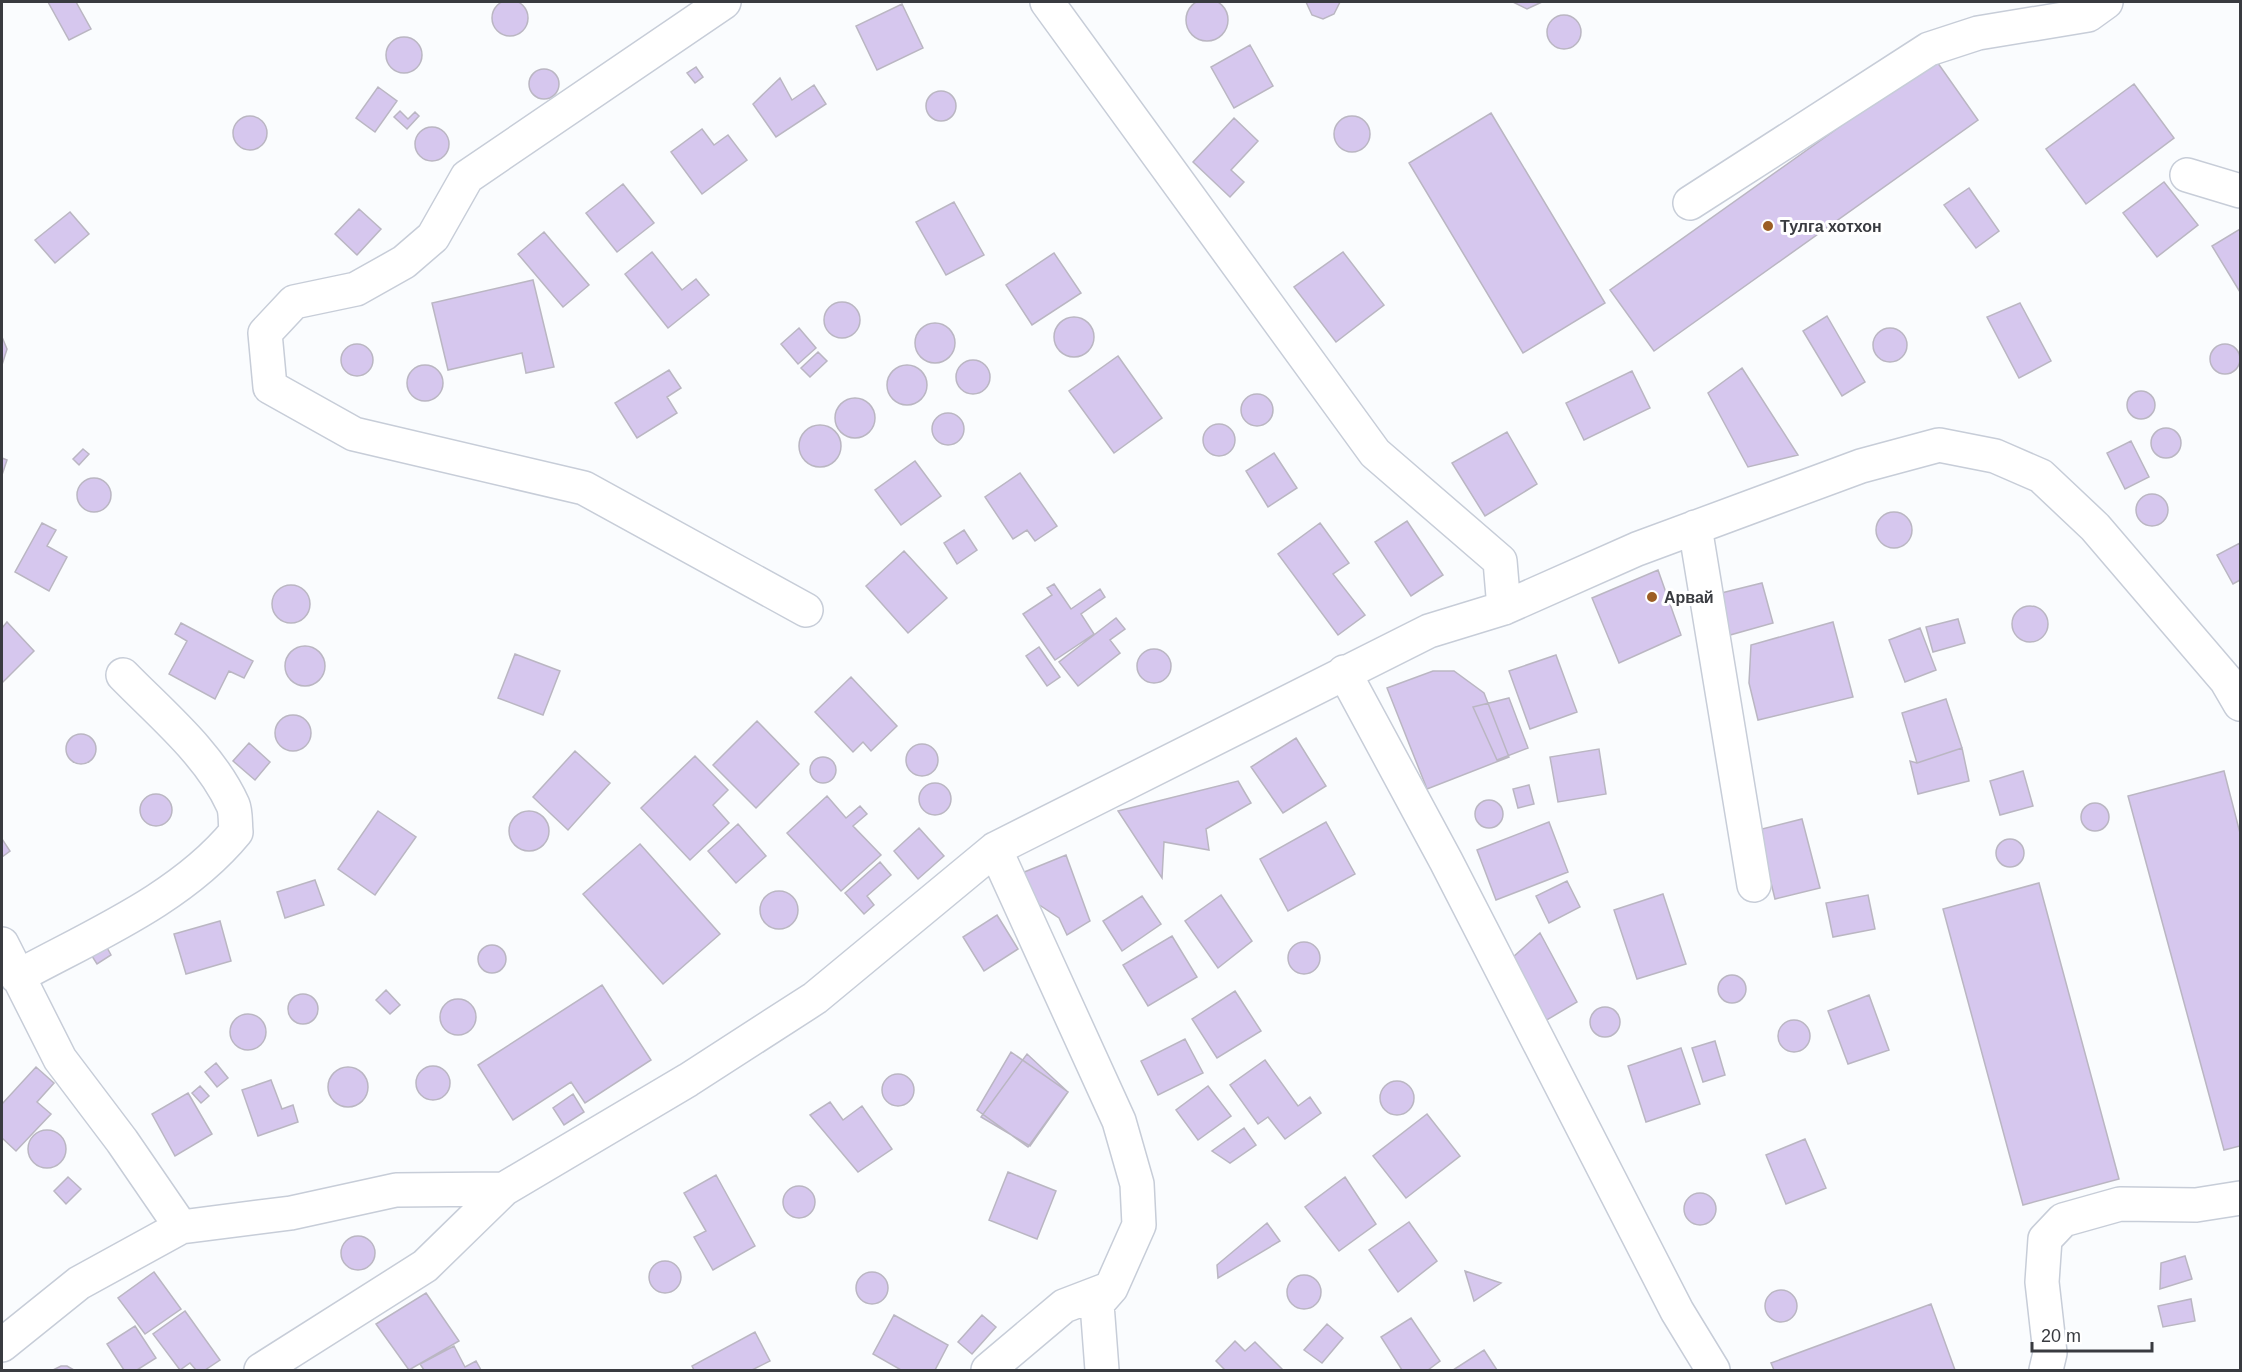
<svg xmlns="http://www.w3.org/2000/svg" width="2242" height="1372" font-family="Arial,sans-serif">
  <style>
    .building { fill: #d6c7ee; stroke: #bab6c2; stroke-width: 1.5 }
    .lines { fill: none; stroke-linecap: round; stroke-linejoin: round }
    .minor-casing { stroke: #c7cdd8; stroke-width: 36 }
    .minor { stroke: #fff; stroke-width: 33 }
    .poi-dot { fill: #9c5d24; stroke: #fff; stroke-width: 2 }
    .labels { text-anchor: middle; dominant-baseline: central; stroke-width: 6; stroke-linejoin: round; paint-order: stroke }
    .poi-label { font-size: 16px; font-weight: bold; fill: #393b40; stroke: #fff; text-anchor: start }
  </style>
  <rect width="100%" height="100%" fill="#fafcfe"/>
  <!-- building -->
  <path class="building" d="M1186 20a21 21 0 1 1 42 0a21 21 0 1 1-42 0Z
    M492 18a18 18 0 1 1 36 0a18 18 0 1 1-36 0Z
    M48,2H76L91,29L69,40Z
    M1306,2H1340L1334,14L1323,19L1312,15Z
    M1513,2H1542L1527,9Z
    M902,4L923,48L877,70L856,26Z
    M1547 32a17 17 0 1 1 34 0a17 17 0 1 1-34 0Z
    M386 55a18 18 0 1 1 36 0a18 18 0 1 1-36 0Z
    M1250,45L1273,86L1234,108L1211,67Z
    M1935,59L1978,120L1654,351L1610,290Z
    M696,67L703,77L695,83L687,73Z
    M529 84a15 15 0 1 1 30 0a15 15 0 1 1-30 0Z
    M780,78L792,100L814,85L826,104L776,137L753,104Z
    M2134,84L2174,138L2086,204L2046,149Z
    M378,87L397,101L375,132L356,118Z
    M926 106a15 15 0 1 1 30 0a15 15 0 1 1-30 0Z
    M400,111L408,119L415,112L419,116L407,129L394,117Z
    M1491,113L1605,303L1523,353L1409,163Z
    M233 133a17 17 0 1 1 34 0a17 17 0 1 1-34 0Z
    M1334 134a18 18 0 1 1 36 0a18 18 0 1 1-36 0Z
    M1234,118L1258,141L1231,170L1244,182L1230,197L1193,162Z
    M415 144a17 17 0 1 1 34 0a17 17 0 1 1-34 0Z
    M702,129L714,145L728,135L747,160L702,194L671,152Z
    M2164,182L2198,225L2157,257L2123,213Z
    M623,184L654,223L617,252L586,213Z
    M1969,188L1999,231L1976,248L1944,205Z
    M954,202L984,255L946,275L916,222Z
    M359,209L381,229L357,255L335,234Z
    M70,212L89,234L55,263L35,240Z
    M2240,229V292L2212,246Z
    M544,232L589,285L563,307L518,254Z
    M652,252L682,290L696,279L709,295L668,328L625,274Z
    M1343,252L1384,305L1336,342L1294,287Z
    M1054,253L1081,293L1032,325L1006,285Z
    M533,280L554,367L526,373L522,353L448,370L432,303Z
    M824 320a18 18 0 1 1 36 0a18 18 0 1 1-36 0Z
    M2020,303L2051,361L2019,378L1987,317Z
    M1827,316L1865,382L1842,396L1803,331Z
    M1054 337a20 20 0 1 1 40 0a20 20 0 1 1-40 0Z
    M915 343a20 20 0 1 1 40 0a20 20 0 1 1-40 0Z
    M799,328L816,348L798,364L781,344Z
    M1873 345a17 17 0 1 1 34 0a17 17 0 1 1-34 0Z
    M2,337L7,349L2,365Z
    M2210 359a15 15 0 1 1 30 0a15 15 0 1 1-30 0Z
    M341 360a16 16 0 1 1 32 0a16 16 0 1 1-32 0Z
    M818,352L827,361L810,377L801,368Z
    M1118,356L1162,418L1114,453L1069,391Z
    M956 377a17 17 0 1 1 34 0a17 17 0 1 1-34 0Z
    M407 383a18 18 0 1 1 36 0a18 18 0 1 1-36 0Z
    M887 385a20 20 0 1 1 40 0a20 20 0 1 1-40 0Z
    M1742,368L1798,455L1748,467L1708,393Z
    M669,370L681,388L667,397L677,413L637,438L615,403Z
    M1632,371L1650,408L1584,440L1566,403Z
    M2127 405a14 14 0 1 1 28 0a14 14 0 1 1-28 0Z
    M1241 410a16 16 0 1 1 32 0a16 16 0 1 1-32 0Z
    M835 418a20 20 0 1 1 40 0a20 20 0 1 1-40 0Z
    M932 429a16 16 0 1 1 32 0a16 16 0 1 1-32 0Z
    M1203 440a16 16 0 1 1 32 0a16 16 0 1 1-32 0Z
    M799 446a21 21 0 1 1 42 0a21 21 0 1 1-42 0Z
    M2151 443a15 15 0 1 1 30 0a15 15 0 1 1-30 0Z
    M1507,432L1537,484L1485,516L1452,463Z
    M2131,441L2149,477L2125,489L2107,453Z
    M83,449L89,454L79,465L73,459Z
    M1274,453L1297,488L1268,507L1246,471Z
    M2,458L7,460L2,475Z
    M915,461L941,496L901,525L875,490Z
    M1020,473L1057,526L1035,541L1027,530L1013,539L985,497Z
    M77 495a17 17 0 1 1 34 0a17 17 0 1 1-34 0Z
    M2136 510a16 16 0 1 1 32 0a16 16 0 1 1-32 0Z
    M1876 530a18 18 0 1 1 36 0a18 18 0 1 1-36 0Z
    M1407,521L1443,575L1411,596L1375,542Z
    M42,523L56,530L47,546L67,557L49,591L15,572Z
    M1320,523L1349,563L1333,574L1365,615L1338,635L1278,554Z
    M964,530L977,550L957,564L944,543Z
    M2240,543V580L2233,584L2217,555Z
    M904,551L947,598L908,633L866,586Z
    M1658,570L1681,635L1619,663L1592,598Z
    M1762,583L1773,623L1723,637L1713,595Z
    M1054,584L1071,609L1100,589L1105,597L1081,614L1094,634L1055,660L1023,614L1052,595L1047,588Z
    M272 604a19 19 0 1 1 38 0a19 19 0 1 1-38 0Z
    M2012 624a18 18 0 1 1 36 0a18 18 0 1 1-36 0Z
    M1116,618L1125,629L1110,640L1120,653L1078,686L1059,662Z
    M1958,619L1965,643L1933,652L1926,627Z
    M7,622L34,651L2,683V628Z
    M1833,622L1853,697L1758,720L1749,683L1751,645Z
    M181,623L253,661L244,678L229,671L215,699L169,674L187,641L175,634Z
    M1920,628L1936,670L1905,682L1889,640Z
    M285 666a20 20 0 1 1 40 0a20 20 0 1 1-40 0Z
    M1039,647L1060,677L1047,686L1026,656Z
    M1137 666a17 17 0 1 1 34 0a17 17 0 1 1-34 0Z
    M515,654L560,671L543,715L498,698Z
    M1556,655L1577,712L1530,729L1509,671Z
    M1433,671H1454L1484,693L1509,757L1427,789L1387,688Z
    M851,677L897,726L871,751L863,742L853,752L815,712Z
    M1509,698L1528,748L1497,760L1473,707Z
    M1946,699L1962,748L1917,763L1902,713Z
    M275 733a18 18 0 1 1 36 0a18 18 0 1 1-36 0Z
    M757,721L799,764L756,808L713,765Z
    M66 749a15 15 0 1 1 30 0a15 15 0 1 1-30 0Z
    M1296,738L1326,786L1283,813L1251,767Z
    M249,743L270,762L255,780L233,761Z
    M906 760a16 16 0 1 1 32 0a16 16 0 1 1-32 0Z
    M1962,748L1969,781L1918,794L1910,761L1917,763Z
    M1599,749L1606,794L1558,802L1550,757Z
    M575,751L610,783L568,830L533,797Z
    M695,756L728,790L713,805L729,823L690,860L641,808Z
    M810 770a13 13 0 1 1 26 0a13 13 0 1 1-26 0Z
    M2023,771L2033,806L2000,815L1990,781Z
    M2224,771L2240,833V1146L2224,1150L2128,796Z
    M1238,781L1251,803L1206,829L1209,850L1164,842L1162,878L1118,811Z
    M919 799a16 16 0 1 1 32 0a16 16 0 1 1-32 0Z
    M1529,785L1534,804L1518,808L1513,789Z
    M140 810a16 16 0 1 1 32 0a16 16 0 1 1-32 0Z
    M827,796L846,818L860,806L867,814L853,826L881,855L841,891L787,833Z
    M1475 814a14 14 0 1 1 28 0a14 14 0 1 1-28 0Z
    M2081 817a14 14 0 1 1 28 0a14 14 0 1 1-28 0Z
    M509 831a20 20 0 1 1 40 0a20 20 0 1 1-40 0Z
    M378,811L416,837L375,895L338,869Z
    M1802,819L1820,888L1775,899L1758,830Z
    M1326,822L1355,874L1288,911L1260,859Z
    M1549,822L1568,872L1496,900L1477,850Z
    M738,824L766,856L736,883L708,851Z
    M919,828L944,856L918,879L894,851Z
    M2,839L10,851L2,857Z
    M1996 853a14 14 0 1 1 28 0a14 14 0 1 1-28 0Z
    M640,844L720,934L663,984L583,894Z
    M1066,855L1090,921L1067,935L1059,918L1038,904L1022,873Z
    M880,862L891,875L867,896L874,905L864,914L845,893Z
    M315,880L324,905L285,918L277,892Z
    M1567,881L1580,907L1549,923L1536,896Z
    M2039,883L2119,1179L2023,1205L1943,909Z
    M760 910a19 19 0 1 1 38 0a19 19 0 1 1-38 0Z
    M1663,894L1686,964L1637,979L1614,910Z
    M1221,895L1252,941L1218,968L1185,921Z
    M1868,895L1875,929L1833,937L1826,903Z
    M1142,896L1161,924L1122,951L1103,921Z
    M997,915L1018,949L984,971L963,937Z
    M220,921L231,961L186,974L174,934Z
    M1540,933L1577,1002L1540,1024L1512,958Z
    M1172,936L1197,977L1148,1006L1123,965Z
    M1288 958a16 16 0 1 1 32 0a16 16 0 1 1-32 0Z
    M105,944L111,955L97,964L90,953Z
    M478 959a14 14 0 1 1 28 0a14 14 0 1 1-28 0Z
    M1718 989a14 14 0 1 1 28 0a14 14 0 1 1-28 0Z
    M602,985L651,1060L585,1103L571,1082L513,1120L478,1065Z
    M386,990L400,1005L390,1014L376,1000Z
    M1235,991L1261,1031L1217,1058L1192,1019Z
    M288 1009a15 15 0 1 1 30 0a15 15 0 1 1-30 0Z
    M1869,995L1889,1050L1848,1064L1828,1011Z
    M440 1017a18 18 0 1 1 36 0a18 18 0 1 1-36 0Z
    M1590 1022a15 15 0 1 1 30 0a15 15 0 1 1-30 0Z
    M230 1032a18 18 0 1 1 36 0a18 18 0 1 1-36 0Z
    M1778 1036a16 16 0 1 1 32 0a16 16 0 1 1-32 0Z
    M1185,1039L1203,1073L1158,1095L1141,1061Z
    M1715,1041L1725,1075L1703,1082L1692,1048Z
    M1681,1048L1700,1104L1646,1122L1628,1066Z
    M1011,1052L1068,1092L1028,1147L977,1110Z
    M1027,1054L1068,1092L1030,1146L981,1117Z
    M1265,1060L1298,1106L1310,1097L1321,1113L1285,1139L1268,1117L1258,1124L1230,1085Z
    M216,1063L228,1078L217,1087L205,1072Z
    M416 1083a17 17 0 1 1 34 0a17 17 0 1 1-34 0Z
    M36,1067L54,1083L37,1102L51,1114L16,1151L2,1138V1104Z
    M328 1087a20 20 0 1 1 40 0a20 20 0 1 1-40 0Z
    M882 1090a16 16 0 1 1 32 0a16 16 0 1 1-32 0Z
    M271,1080L282,1109L293,1105L298,1122L258,1136L242,1090Z
    M1380 1098a17 17 0 1 1 34 0a17 17 0 1 1-34 0Z
    M200,1086L209,1096L201,1103L192,1093Z
    M1208,1086L1231,1116L1198,1140L1176,1110Z
    M188,1093L212,1134L175,1156L152,1114Z
    M573,1094L584,1112L564,1125L553,1108Z
    M830,1102L843,1120L862,1106L892,1149L858,1172L810,1115Z
    M1427,1114L1460,1156L1406,1198L1373,1156Z
    M1244,1128L1256,1145L1230,1163L1212,1151Z
    M28 1149a19 19 0 1 1 38 0a19 19 0 1 1-38 0Z
    M1805,1139L1826,1188L1786,1204L1766,1155Z
    M1008,1172L1056,1191L1037,1239L989,1220Z
    M716,1175L755,1246L713,1270L694,1237L706,1231L684,1193Z
    M68,1177L81,1189L66,1204L54,1191Z
    M1345,1177L1376,1224L1339,1251L1305,1207Z
    M783 1202a16 16 0 1 1 32 0a16 16 0 1 1-32 0Z
    M1684 1209a16 16 0 1 1 32 0a16 16 0 1 1-32 0Z
    M1409,1222L1437,1261L1398,1292L1369,1250Z
    M1267,1223L1280,1241L1218,1278L1217,1265Z
    M341 1253a17 17 0 1 1 34 0a17 17 0 1 1-34 0Z
    M2185,1256L2192,1279L2160,1289L2161,1263Z
    M649 1277a16 16 0 1 1 32 0a16 16 0 1 1-32 0Z
    M1465,1271L1501,1283L1474,1301Z
    M154,1272L181,1309L145,1334L118,1298Z
    M856 1288a16 16 0 1 1 32 0a16 16 0 1 1-32 0Z
    M1287 1292a17 17 0 1 1 34 0a17 17 0 1 1-34 0Z
    M1765 1306a16 16 0 1 1 32 0a16 16 0 1 1-32 0Z
    M426,1293L459,1341L409,1370L376,1324Z
    M2191,1299L2195,1321L2163,1327L2158,1306Z
    M1931,1304L1955,1370H1774L1771,1363Z
    M185,1311L220,1360L205,1370H196L190,1363L180,1370L153,1334Z
    M894,1315L948,1345L935,1370H901L873,1354Z
    M982,1315L996,1327L972,1354L958,1342Z
    M1411,1318L1440,1361L1428,1370H1402L1381,1337Z
    M1327,1324L1343,1338L1322,1363L1304,1350Z
    M135,1326L156,1358L137,1370H124L107,1344Z
    M755,1332L770,1361L752,1370H694L692,1366Z
    M1235,1341L1245,1351L1255,1342L1283,1370H1225L1216,1361Z
    M454,1346L465,1367L476,1361L481,1370H424L420,1364Z
    M1484,1350L1497,1370H1453Z
    M61,1366H67L74,1370H53Z"/>
  <g class="lines">
    <defs>
      <path id="minor" d="M724,2L467,177L433,237L404,262L356,289L294,302L265,333L270,387L354,434L584,488L806,610
        M1047,2L1375,453L1500,561L1504,608
        M2187,175L2240,191
        M1690,203L1929,49L1978,33L2088,15L2106,2
        M1695,527L1754,885
        M1344,672L1446,861L1677,1311L1713,1370
        M995,849L1119,1121L1137,1184L1139,1225L1111,1288L1097,1304L1102,1370
        M2,944L60,1059L122,1141L181,1227
        M17,977C92,936 181,899 236,832C235,823 236,812 233,805C210,754 161,714 123,675
        M2,1345L79,1283L181,1227L291,1213L396,1190L504,1189L688,1080L815,998L995,849L1429,631L1504,608L1637,549L1861,466L1939,445L1995,456L2041,476L2095,527L2226,680L2240,704
        M261,1370L425,1266L504,1189
        M988,1370L1064,1306L1111,1288
        M2046,1370L2050,1353L2042,1282L2045,1239L2063,1220L2120,1204L2196,1205L2240,1198"/>
    </defs>
    <!-- minor casing -->
    <use href="#minor" class="minor-casing"/>
    <!-- minor -->
    <use href="#minor" class="minor"/>
  </g>
  <!-- markers -->
  <g class="poi-dot">
    <circle cx="1768" cy="226" r="6"/>
    <circle cx="1652" cy="597" r="6"/>
  </g>
  <g class="labels">
    <!-- poi labels -->
    <g class="poi-label">
      <text x="1780" y="226">Тулга хотхон</text>
      <text x="1664" y="597">Арвай</text>
    </g>
  </g>
  <!-- border -->
  <rect width="2242" height="1372" fill="none" stroke="#393b40" stroke-width="6"/>
  <!-- scale -->
  <path d="M2032 1342v9h120v-9" fill="none" stroke="#393b40" stroke-width="3"/>
  <text x="2041" y="1342" font-size="18" fill="#393b40" stroke="#ffffff" stroke-width="4.5" paint-order="stroke">20 m</text>
</svg>
